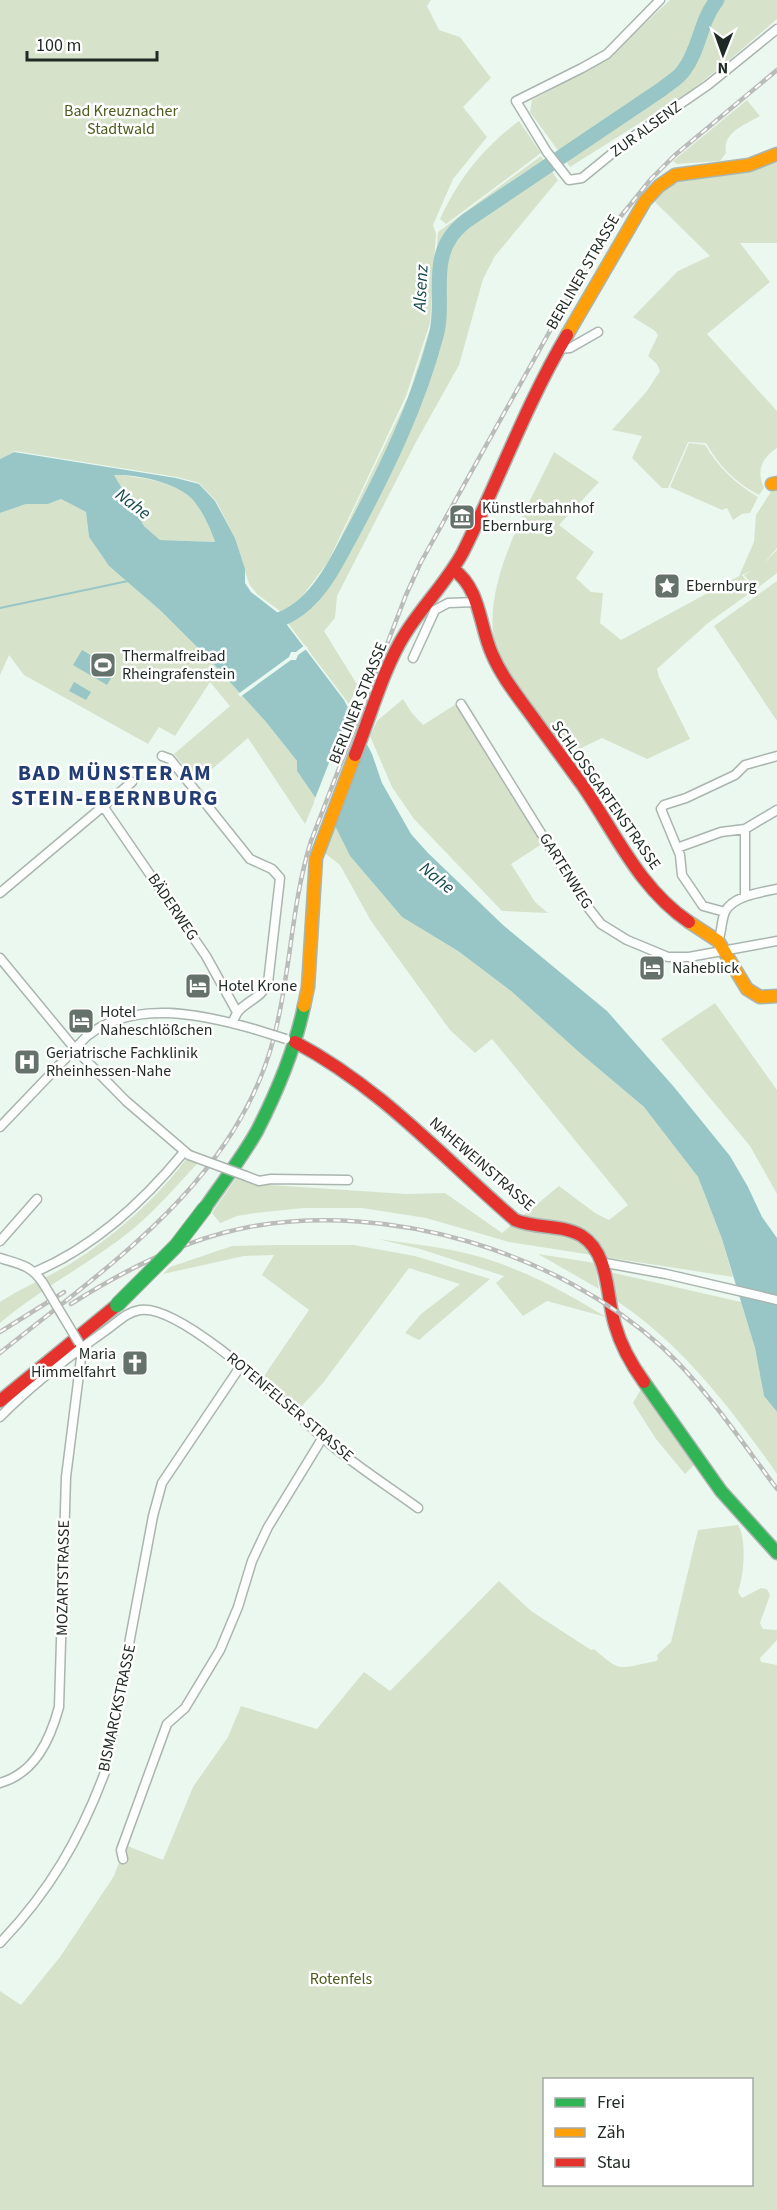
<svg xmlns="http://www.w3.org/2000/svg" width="777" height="2210" font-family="'Source Sans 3',sans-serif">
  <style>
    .green { fill: #d6e3ca; fill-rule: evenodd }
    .water { fill: #98c6c6; fill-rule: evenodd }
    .pier { fill: #eaf8f0 }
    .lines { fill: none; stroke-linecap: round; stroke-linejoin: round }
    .stream { stroke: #98c6c6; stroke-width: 2 }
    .river { stroke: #98c6c6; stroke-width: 15 }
    .street-casing { stroke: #aab5af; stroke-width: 11 }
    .fast-casing { stroke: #aab5af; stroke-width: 15 }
    .slow-casing { stroke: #aab5af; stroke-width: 15 }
    .jam-casing { stroke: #aab5af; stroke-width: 15 }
    .street { stroke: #fcfefd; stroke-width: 8 }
    .fast { stroke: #30b455; stroke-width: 12 }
    .slow { stroke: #ff9f0a; stroke-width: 12 }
    .jam { stroke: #e5322d; stroke-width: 12 }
    .rail-casing { stroke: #babcba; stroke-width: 4.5 }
    .rail { stroke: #fff; stroke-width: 2; stroke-dasharray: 7; stroke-linecap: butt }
    .street-bridge-casing { stroke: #aab5af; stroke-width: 11; stroke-linecap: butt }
    .fast-bridge-casing { stroke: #a0afa1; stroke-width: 16; stroke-linecap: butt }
    .street-bridge { stroke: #fcfefd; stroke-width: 8 }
    .fast-bridge { stroke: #30b455; stroke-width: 14 }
    .labels { text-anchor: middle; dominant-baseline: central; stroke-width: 5; stroke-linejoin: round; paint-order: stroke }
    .park-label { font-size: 16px; fill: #4d5c1b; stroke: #fff }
    .street-label { font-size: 16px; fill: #1e2a23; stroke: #fff }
    .poi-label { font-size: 16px; fill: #1e2a23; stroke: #fff; text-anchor: start }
    .water-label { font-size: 18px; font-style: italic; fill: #14494d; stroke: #fff }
    .district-label { font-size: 22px; font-weight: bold; letter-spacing: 1.5px; fill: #223d74; stroke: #fff }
  </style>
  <rect width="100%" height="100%" fill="#eaf8f0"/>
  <!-- green -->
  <path class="green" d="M0,0H431L427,6L439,30L460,37L491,78L463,107L487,137L453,179L433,225L436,234L430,323L406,396L328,562L295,606L280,611L257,594L249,584L235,538L216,501L199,483L177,477L15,451L0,459Z
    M670,0H777V19L727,62L689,92L570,167L530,112L532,100L604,61Z
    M747,100L760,116C745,125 722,132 726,153L720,161L677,164L673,161Z
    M519,121L541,153L446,224L440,219C460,177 482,149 519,121Z
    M541,156L558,180L495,256L483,279L459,365L416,442L337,596L335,618L324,631L358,686L349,704L287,622L283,614L297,607L328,564L408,397L431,325L438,232Z
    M777,162V243H740L770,282L707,334L777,411V448C762,458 756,470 764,488L759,495C736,483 719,466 706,443L688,442L668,488H662L632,458L642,436L612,430L647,391L660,371L657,364L648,356L658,335L655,331L633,317L678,271L710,256L653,200L674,183L745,172Z
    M689,443L705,445C718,467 736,484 758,497L750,513L742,514L733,520L727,508L722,510L670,487Z
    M554,452L599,482L559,525L594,552L576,578L591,592L603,593L600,623L621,640L739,576L754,542L756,515L772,490H777V548L764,563L777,550V573L756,589L744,575L755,569L742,575L754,590L708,623L657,669L659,677L690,739L647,759L602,738L577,750C556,746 543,722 531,706C519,691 504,671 497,652C477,590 528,507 554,452Z
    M113,474C136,477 167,480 186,494C198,502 211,529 215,542L160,540L144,526Z
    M61,499L86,512L89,537L109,566L161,611L211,661L266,722L297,761V771L316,798L305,824L248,738L197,782L174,754L230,706L210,682L175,736L159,727L148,744L24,675L9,655L0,675V513L26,504H48Z
    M777,581V721L714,626Z
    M403,699L411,712L423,725L456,704L542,844L511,864L535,902L548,913L502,911L414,819L392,787L370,736L377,721Z
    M335,826L350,856L402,917L458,951L511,991L580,1053L644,1107L698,1177L722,1239L733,1277L509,1242L426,1218L362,1208H304L255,1213L237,1216L220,1223L212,1213L236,1178L255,1184L406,1194L445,1193L502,1233L559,1186L595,1213L609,1220L628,1205L492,1039L475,1053L450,1030L371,921L340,865L325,853Z
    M715,1003L777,1090V1194L750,1146L661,1039Z
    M187,1158L198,1163C177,1185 156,1210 133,1229C91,1263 41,1288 0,1323V1302C22,1287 47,1278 70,1264C114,1236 156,1200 187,1158Z
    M378,1239C411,1244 445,1247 477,1256C523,1269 565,1292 606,1317L547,1301L523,1316L496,1283L504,1276L420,1249Z
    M275,1245H354L415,1256L490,1279L419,1340L405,1333L421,1314L460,1284L409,1268L323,1383L299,1409L262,1379L309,1310L262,1275L274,1255L244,1256L163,1274L170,1267L232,1246Z
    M538,1254L595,1263L599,1289Z
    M614,1273L741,1302L755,1348L764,1396L777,1412V1474C731,1408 681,1343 614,1299L608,1274Z
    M641,1389L696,1463L685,1474L656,1439L633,1403Z
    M738,1525C747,1540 744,1574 738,1592L742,1598L761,1588L767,1589L770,1595L760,1623L763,1629L777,1630V1640L760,1658L761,1662L777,1665V2210H0V1991L21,2005L60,1957L114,1876L125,1845L163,1860L193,1787L228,1737L241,1706L317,1729L364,1672L390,1691L499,1581L531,1611L591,1650L594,1649C622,1674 620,1668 656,1661L658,1659L657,1655L671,1642L698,1530ZM544,2080H752V2184H544Z"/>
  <!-- water -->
  <path class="water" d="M14,452L176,478L199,484L215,501L235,538L245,569V583L251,592L278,613L344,700L372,754L382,783L411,834L428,853L503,925L607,1011L674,1087L730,1156L748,1187L762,1217L777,1238V1412L764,1396L755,1348L722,1239L698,1177L644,1107L580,1053L511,991L458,951L402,917L350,856L335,826L297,771V761L266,722L211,661L161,611L109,566L89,537L86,512L61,499L48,504H26L0,513V459ZM114,475C134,474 169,481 186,494C198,501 211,529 215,542L160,540L144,526Z
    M82,650L116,670L107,685L73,665Z
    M74,682L91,692L86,700L69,691Z"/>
  <!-- pier -->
  <path class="pier" d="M305,645L308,648L298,655L296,660H291L240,697L238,694L289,657L291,652H296Z
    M351,707L368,740L333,830L314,801Z"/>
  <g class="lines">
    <!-- stream -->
    <path class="stream" d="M0,608L128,581"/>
    <!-- river -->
    <path class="river" d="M262,625C280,621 297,613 310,599C329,580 341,553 354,530C387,468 418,404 436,336C445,305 431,266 450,238C454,231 460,226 466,221L662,89C669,83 679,78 684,70C700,49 700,21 717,0"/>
    <defs>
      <path id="street" d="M660,0L607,54L582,68L516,101L547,152L569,180L582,178L631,138L708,85L777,29
        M558,349L570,348L598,332
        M413,658L435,610L448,603L476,602
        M461,704L583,901L601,924L627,940L668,957H689L777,941
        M162,756L170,759L250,859L272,869L280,878L268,983C260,1002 237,1002 233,1023
        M103,806L206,956L237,1012
        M677,848L721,832L745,829
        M0,893L132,782
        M745,896V829L777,810
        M725,912L703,906L682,875L680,855L661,809L664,805L686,798L735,775L745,765L777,756
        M718,941C722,932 721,921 725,912C732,896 762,892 777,889
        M0,958L75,1049L126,1101L189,1155
        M0,1127L87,1036C134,999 201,1014 254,1029
        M246,1176L259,1181L271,1179L348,1180
        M0,1241L37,1199
        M0,1258C19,1264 31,1265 43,1283
        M600,1262L666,1274L777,1300
        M35,1272C94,1247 143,1202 184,1152
        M0,1417C32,1384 68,1357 105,1331C117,1323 126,1312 140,1310C183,1303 296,1415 330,1444C358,1467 389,1487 418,1508
        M0,1783C35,1773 50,1740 59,1707L66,1477L81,1358L80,1345
        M123,1859L121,1850L167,1724L185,1708L220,1650L238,1607L252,1561L268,1527L323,1437
        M0,1943C49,1892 80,1839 105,1772L153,1516L162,1483L242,1364"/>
      <path id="fast" d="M205,1208C222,1183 242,1158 257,1131C277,1092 295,1049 304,1006
        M644,1382L721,1491L777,1553"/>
      <path id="slow" d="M567,335L645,201L659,186L675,175L749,165L777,154
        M772,484L777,483
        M689,922L718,941L747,989L760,997L777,996
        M304,1006L308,987L316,858L355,755"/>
      <path id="jam" d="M453,569C481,589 479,625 492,654C501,675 515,693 529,712C547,737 565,761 583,786C616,834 639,888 689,922
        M355,755C370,717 384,667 405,634C423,605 447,582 463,552C499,480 526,404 567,335
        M295,1042C383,1089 441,1156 515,1220C536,1229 563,1224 582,1236C610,1254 606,1297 615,1325C621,1346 631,1364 644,1382
        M0,1401L117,1305"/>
    </defs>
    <!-- street casing -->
    <use href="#street" class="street-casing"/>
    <!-- fast casing -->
    <use href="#fast" class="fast-casing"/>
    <!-- slow casing -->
    <use href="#slow" class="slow-casing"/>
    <!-- jam casing -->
    <use href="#jam" class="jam-casing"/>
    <!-- street -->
    <use href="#street" class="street"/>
    <!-- fast -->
    <use href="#fast" class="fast"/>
    <!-- slow -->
    <use href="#slow" class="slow"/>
    <!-- jam -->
    <use href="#jam" class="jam"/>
    <defs>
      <path id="rail" d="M71,1304C126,1269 185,1239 249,1227C389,1201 558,1252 663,1348C707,1389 741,1441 777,1489
        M0,1332L64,1292
        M0,1353C109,1265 237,1181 274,1037C291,972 291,905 311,841L406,595L421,562L575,286L612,227L651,179L675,155L777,70"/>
    </defs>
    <!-- rail casing -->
    <use href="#rail" class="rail-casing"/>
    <!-- rail -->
    <use href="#rail" class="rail"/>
    <defs>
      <path id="street-bridge" d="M254,1029L286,1039
        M189,1155L246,1176
        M43,1283L79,1343"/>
      <path id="fast-bridge" d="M117,1305L176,1246L205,1208"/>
    </defs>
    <!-- street-bridge casing -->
    <use href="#street-bridge" class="street-bridge-casing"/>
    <!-- fast-bridge casing -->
    <use href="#fast-bridge" class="fast-bridge-casing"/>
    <!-- street-bridge -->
    <use href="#street-bridge" class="street-bridge"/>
    <!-- fast-bridge -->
    <use href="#fast-bridge" class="fast-bridge"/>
  </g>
  <!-- icons -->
  <defs>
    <symbol id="museum-square" viewBox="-11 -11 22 22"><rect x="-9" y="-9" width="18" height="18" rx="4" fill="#65726b" stroke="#fff"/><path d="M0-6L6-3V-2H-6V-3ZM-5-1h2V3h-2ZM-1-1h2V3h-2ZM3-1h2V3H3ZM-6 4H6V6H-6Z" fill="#fff"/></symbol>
    <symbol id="sight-square" viewBox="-11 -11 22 22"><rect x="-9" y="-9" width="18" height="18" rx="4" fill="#65726b" stroke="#fff"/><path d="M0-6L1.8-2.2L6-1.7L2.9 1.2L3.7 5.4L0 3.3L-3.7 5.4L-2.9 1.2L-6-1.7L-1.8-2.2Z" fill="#fff"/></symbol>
    <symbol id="stadium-square" viewBox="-11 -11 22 22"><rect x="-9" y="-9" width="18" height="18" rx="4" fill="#65726b" stroke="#fff"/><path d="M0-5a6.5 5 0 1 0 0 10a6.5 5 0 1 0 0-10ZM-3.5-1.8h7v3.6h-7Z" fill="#fff"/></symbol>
    <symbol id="hotel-square" viewBox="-11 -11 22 22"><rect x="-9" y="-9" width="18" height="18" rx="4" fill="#65726b" stroke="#fff"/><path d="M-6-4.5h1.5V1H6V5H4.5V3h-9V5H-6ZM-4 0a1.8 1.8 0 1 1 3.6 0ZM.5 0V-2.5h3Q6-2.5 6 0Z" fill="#fff"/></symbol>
    <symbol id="hospital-square" viewBox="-11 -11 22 22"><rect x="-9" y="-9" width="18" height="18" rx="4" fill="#65726b" stroke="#fff"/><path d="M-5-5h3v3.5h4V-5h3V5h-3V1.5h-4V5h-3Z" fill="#fff"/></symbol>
    <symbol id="church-square" viewBox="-11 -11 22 22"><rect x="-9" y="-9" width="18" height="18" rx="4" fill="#65726b" stroke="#fff"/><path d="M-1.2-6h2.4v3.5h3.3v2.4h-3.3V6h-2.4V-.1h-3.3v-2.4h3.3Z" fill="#fff"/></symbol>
  </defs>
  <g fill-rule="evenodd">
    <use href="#museum-square" x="447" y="502" width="30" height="30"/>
    <use href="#sight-square" x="652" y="571" width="30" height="30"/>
    <use href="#stadium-square" x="88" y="650" width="30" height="30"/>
    <use href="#hotel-square" x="637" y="953" width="30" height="30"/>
    <use href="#hotel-square" x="183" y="971" width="30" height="30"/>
    <use href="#hotel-square" x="66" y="1006" width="30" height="30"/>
    <use href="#hospital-square" x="12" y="1047" width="30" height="30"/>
    <use href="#church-square" x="120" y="1348" width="30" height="30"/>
  </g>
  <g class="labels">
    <!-- park labels -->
    <g class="park-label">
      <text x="121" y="111">Bad Kreuznacher<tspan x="121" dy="18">Stadtwald</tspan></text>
      <text x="341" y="1979">Rotenfels</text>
    </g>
    <!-- street labels -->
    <g class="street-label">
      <text transform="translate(646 129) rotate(-36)">ZUR ALSENZ</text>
      <text transform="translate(583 272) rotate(-60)">BERLINER STRASSE</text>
      <text transform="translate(358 703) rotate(-68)">BERLINER STRASSE</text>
      <text transform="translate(606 795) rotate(55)">SCHLOSSGARTENSTRASSE</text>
      <text transform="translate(566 871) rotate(58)">GARTENWEG</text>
      <text transform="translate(173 907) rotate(56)">BÄDERWEG</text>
      <text transform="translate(482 1164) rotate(41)">NAHEWEINSTRASSE</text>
      <text transform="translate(290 1407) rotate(40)">ROTENFELSER STRASSE</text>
      <text transform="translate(63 1578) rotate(-89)">MOZARTSTRASSE</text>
      <text transform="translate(117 1708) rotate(-78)">BISMARCKSTRASSE</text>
    </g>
    <!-- poi labels -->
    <g class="poi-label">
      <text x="482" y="508">Künstlerbahnhof<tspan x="482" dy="18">Ebernburg</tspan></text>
      <text x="686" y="586">Ebernburg</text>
      <text x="122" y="656">Thermalfreibad<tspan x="122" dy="18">Rheingrafenstein</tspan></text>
      <text x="672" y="968">Naheblick</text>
      <text x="218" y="986">Hotel Krone</text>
      <text x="100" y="1012">Hotel<tspan x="100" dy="18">Naheschlößchen</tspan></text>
      <text x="46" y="1053">Geriatrische Fachklinik<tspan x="46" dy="18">Rheinhessen-Nahe</tspan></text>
      <text x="116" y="1354" text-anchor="end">Maria<tspan x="116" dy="18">Himmelfahrt</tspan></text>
    </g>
    <!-- water labels -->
    <g class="water-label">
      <text transform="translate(421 288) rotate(-87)">Alsenz</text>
      <text transform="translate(133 504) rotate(37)">Nahe</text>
      <text transform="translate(437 878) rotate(39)">Nahe</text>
    </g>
    <!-- district labels -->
    <g class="district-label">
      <text x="115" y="773">BAD MÜNSTER AM<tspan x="115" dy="25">STEIN-EBERNBURG</tspan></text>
    </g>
  </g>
  <!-- legend -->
  <rect x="543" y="2078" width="210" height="108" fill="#ffffff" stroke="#a5aaa7" stroke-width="1.5"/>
  <rect x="555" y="2098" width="30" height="9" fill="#30b455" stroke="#a5aaa7" stroke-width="1.5"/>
  <text x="597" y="2108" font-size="18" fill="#1e2a23">Frei</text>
  <rect x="555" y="2128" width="30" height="9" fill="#ff9f0a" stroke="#a5aaa7" stroke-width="1.5"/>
  <text x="597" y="2138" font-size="18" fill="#1e2a23">Zäh</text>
  <rect x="555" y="2158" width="30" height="9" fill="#e5322d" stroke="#a5aaa7" stroke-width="1.5"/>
  <text x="597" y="2168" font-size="18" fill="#1e2a23">Stau</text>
  <!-- north arrow -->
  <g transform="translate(723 54) rotate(181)" stroke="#ffffff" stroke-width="4.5" paint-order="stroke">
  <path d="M0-4.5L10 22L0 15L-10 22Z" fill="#1e2a23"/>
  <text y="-9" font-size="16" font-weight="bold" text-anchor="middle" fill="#1e2a23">N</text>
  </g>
  <!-- scale -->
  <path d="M27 51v9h130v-9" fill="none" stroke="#1e2a23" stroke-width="3"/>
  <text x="36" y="51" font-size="18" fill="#1e2a23" stroke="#ffffff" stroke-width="4.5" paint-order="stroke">100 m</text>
</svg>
